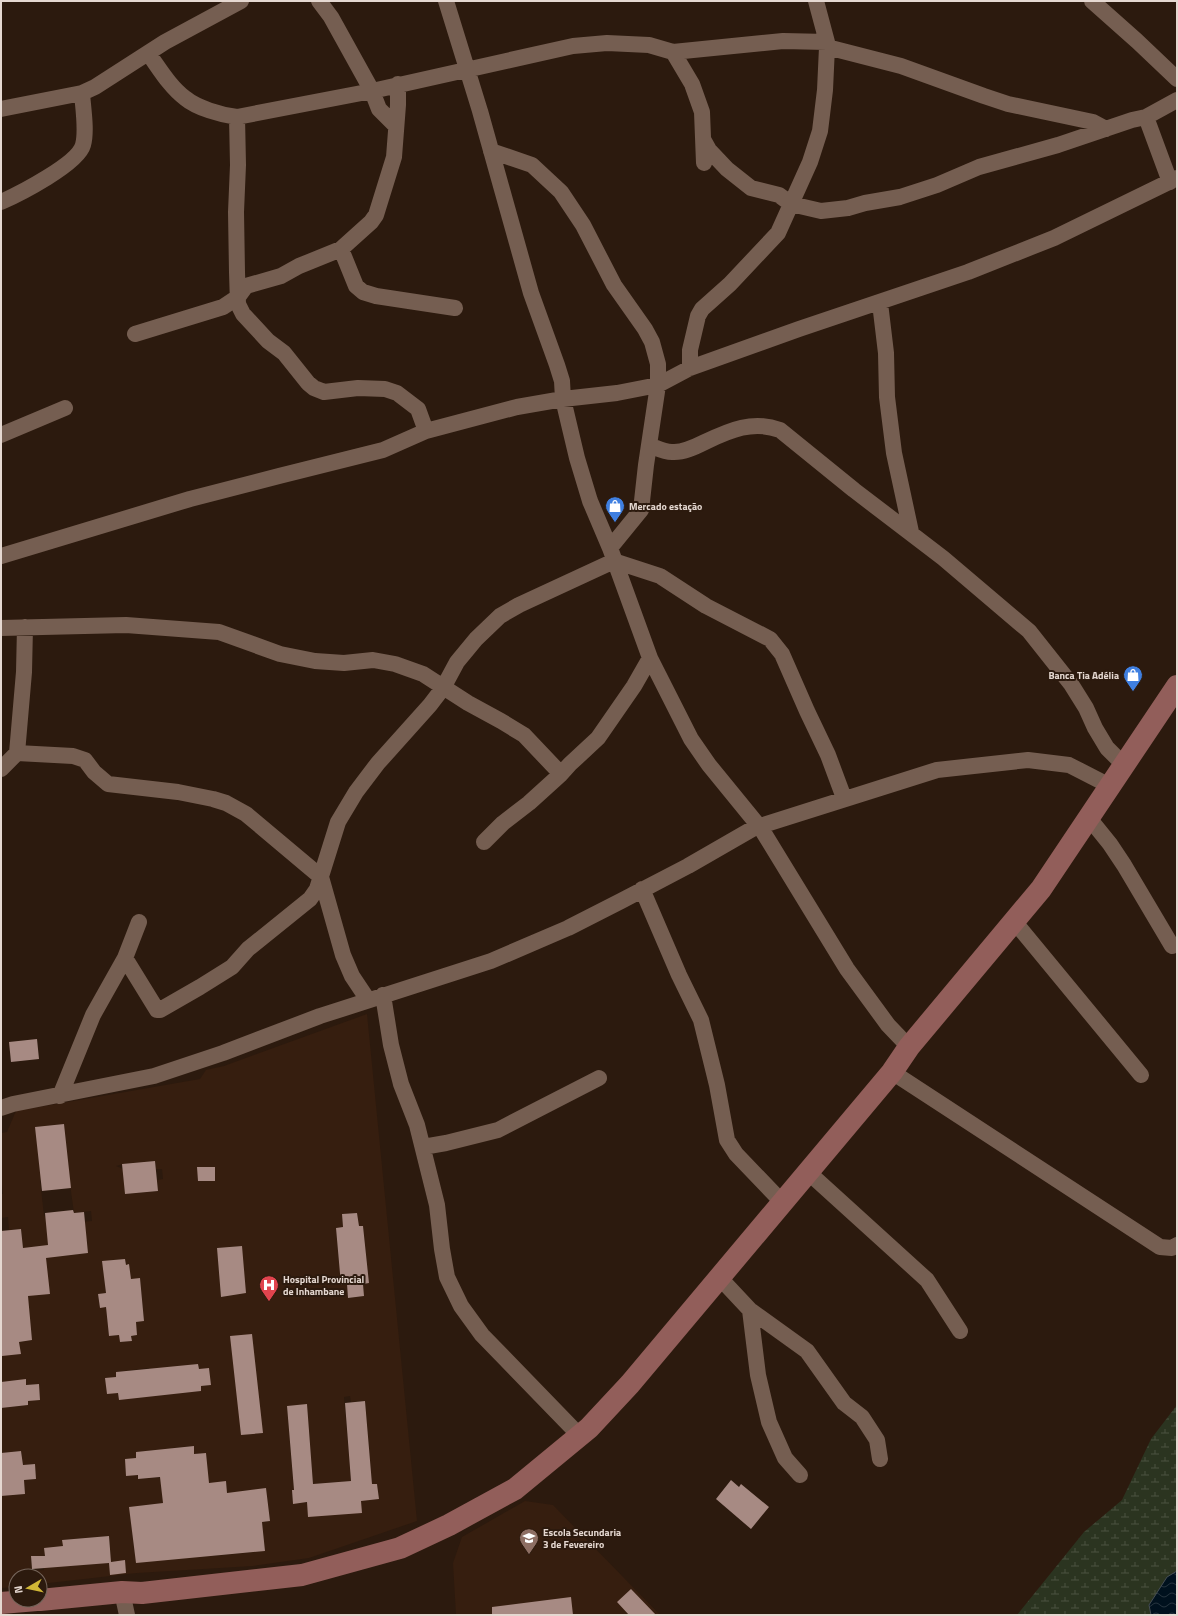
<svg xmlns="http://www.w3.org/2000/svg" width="1178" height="1616" font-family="'Titillium Web',sans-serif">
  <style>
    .built { fill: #361e0f; fill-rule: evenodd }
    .wetland { fill: url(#wetland-marsh) }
    .water { fill: url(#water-waves); stroke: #454d54 }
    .building { fill: #a78a83 }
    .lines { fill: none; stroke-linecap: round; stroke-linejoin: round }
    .street { stroke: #755e51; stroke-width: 16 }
    .secondary { stroke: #925e5a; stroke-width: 22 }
    .labels { text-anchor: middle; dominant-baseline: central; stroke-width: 4; stroke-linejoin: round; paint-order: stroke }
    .poi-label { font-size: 10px; font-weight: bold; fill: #e5d8d1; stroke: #2c1a0e; text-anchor: start }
  </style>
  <defs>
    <pattern id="wetland-marsh" width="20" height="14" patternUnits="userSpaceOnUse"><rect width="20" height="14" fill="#2b3420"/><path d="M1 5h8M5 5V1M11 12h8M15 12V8" fill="none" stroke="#4a513f"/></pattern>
    <pattern id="water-waves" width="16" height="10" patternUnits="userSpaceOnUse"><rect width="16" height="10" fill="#00111e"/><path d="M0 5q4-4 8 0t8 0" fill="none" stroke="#25333e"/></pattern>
  </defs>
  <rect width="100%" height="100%" fill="#2c1a0e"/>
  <!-- built -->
  <path class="built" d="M367,1014L417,1521L309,1558L253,1566L137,1573L40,1584V1576H16V1587L1,1588V1496L25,1494L24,1480L36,1479L35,1464L23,1465L21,1451L1,1453V1408L28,1405V1401L40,1399L39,1384L26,1385V1380L1,1382V1342L2,1355L20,1354L19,1342L32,1340L21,1229L9,1230L8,1217L1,1218V1194H3L1,1177V1133L7,1132L16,1111L200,1079L206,1070L224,1066ZM64,1124L69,1170L40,1173L36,1127ZM155,1161L156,1169H162L163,1179L157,1180L158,1191L125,1194L123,1169L116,1166L123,1164ZM215,1167V1181H198V1167ZM69,1177L74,1213L91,1211L92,1221L69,1223L44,1216L40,1180ZM357,1213L359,1226H363L369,1283L363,1284L364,1296L348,1298L347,1284H341L336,1228L343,1227L342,1214ZM87,1240L88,1253L44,1258L56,1244ZM242,1246L234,1295L221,1297L217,1248ZM125,1259L126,1265H129L131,1279H140L144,1321L136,1322L137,1335L131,1336L132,1341L120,1342L119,1335L109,1336L106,1307H100L98,1294L106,1293L103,1266L112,1260ZM198,1364L199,1369H209L211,1385L201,1386V1391L119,1399L116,1372L149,1368L150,1372ZM350,1396L351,1402L365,1401L372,1484H377L379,1499L293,1503L292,1490H294L287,1406L307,1405L313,1484L351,1481L344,1397ZM193,1446L194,1454L206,1453L207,1468L196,1475L138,1479L136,1452L158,1450L172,1452V1448ZM226,1482L230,1517L241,1491L266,1489L270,1521L262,1522L265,1551L213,1556V1555L134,1551L130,1507L163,1503ZM109,1536L111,1562L65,1566L63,1540ZM43,1556L44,1570L32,1571L31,1557Z
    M525,1501L553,1505L660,1615H456L453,1563L462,1537Z"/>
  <!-- wetland -->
  <path class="wetland" d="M1177,1405V1615H1017L1084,1532L1122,1500L1151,1439Z"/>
  <!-- water -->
  <path class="water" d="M1177,1571V1615H1151L1149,1605L1167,1577Z"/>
  <!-- building -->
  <path class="building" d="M37,1039L39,1059L11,1062L9,1042Z
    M64,1124L71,1188L42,1191L35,1127Z
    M155,1161L158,1191L125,1194L122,1164Z
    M197,1167H215V1181H198Z
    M73,1210L74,1213L84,1212L88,1253L46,1258L50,1294L28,1296L32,1340L19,1342L21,1354L2,1356L1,1342V1231L21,1229L23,1248L48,1245L45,1213Z
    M357,1213L359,1226H363L369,1283L363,1284L364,1296L348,1298L347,1284L341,1285L336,1228L343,1227L342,1214Z
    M242,1246L246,1293L221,1297L217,1248Z
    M125,1259L126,1265L129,1264L131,1279L140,1278L144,1321L136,1322L137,1335L131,1336L132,1341L120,1342L119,1335L109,1336L106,1307L100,1308L98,1294L106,1293L102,1261Z
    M252,1334L263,1433L241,1435L230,1336Z
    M198,1364L199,1369L209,1368L211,1385L201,1386V1391L119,1400L118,1393L107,1394L105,1378L116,1377V1372Z
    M26,1379V1385L39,1384L40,1400L28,1401V1405L1,1408V1382Z
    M365,1401L372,1484H377L379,1499L361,1501L362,1513L308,1517L307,1502L293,1504L292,1490H294L287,1406L307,1404L313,1484L351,1481L345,1403Z
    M194,1446V1454L206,1453L209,1483L226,1481L227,1493L266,1488L270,1521L262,1522L265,1551L136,1563L129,1507L163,1503L160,1477L138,1479V1475L126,1476L125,1459L136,1458V1452Z
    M21,1451L23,1465L35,1464L36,1479L24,1480L25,1494L1,1496V1453Z
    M731,1480L739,1487L741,1484L769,1507L751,1529L716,1499Z
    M109,1536L111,1562L125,1560L126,1573L110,1575L109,1563L32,1569L31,1556H45L44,1548L63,1546L62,1540Z
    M631,1589L656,1615H629L617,1602Z
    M571,1597L573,1615H492V1607Z"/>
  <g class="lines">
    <!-- street -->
    <path class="street" d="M446,1L480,111L531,293L557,365L562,381L563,399L577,458L590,501L610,548L650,658L691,739L709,765L762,830L847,969L888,1025L909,1047
      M816,1L827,42
      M1092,1L1137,41L1177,79
      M673,52L692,84L702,112L704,163
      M148,53C159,68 170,87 185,98C197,108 221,115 237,117L372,91L331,17L319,1
      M1,109L82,93L95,87L165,42L241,1
      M237,117L238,165L236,212L237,272L238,304L243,314L268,341L284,353L308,383L314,388L324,392L358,388L385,389L397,393L418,409L426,431
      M1146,117L1170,182
      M396,126L379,109L372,91L573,46L607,43L649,45L673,52L783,41L827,42V47L901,66L984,96L1008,104L1093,122L1106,129
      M704,141L709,150L727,169L751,188L779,195L791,204L821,211L848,208L865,203L900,197L937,185L979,167L1058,145L1132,120L1146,117L1177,100
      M491,151L532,165L561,192L583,225L614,285L645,329L652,342L658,364V385L646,465L641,510L610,548
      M1,202C19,194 78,164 83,145C87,131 83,108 82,93
      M341,249L356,286L363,292L376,296L455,308
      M880,303L886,353L887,397L894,453L911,532
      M135,334L223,307L238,297L246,286L281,276L299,266L341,249L371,222L376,215L394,157L398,105V84
      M690,368V350L698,316L702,309L730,284L778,233L810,162L820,131L825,90L827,47
      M1,435L65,408
      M649,445C657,448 664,452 672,452C683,453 695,447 705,442C730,430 753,420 780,430L854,490L943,558L1029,631L1071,684L1086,708L1095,728L1107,748L1124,765
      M1,556L190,499L279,476L383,450L426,431L517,407L563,399L617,393L658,385L690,368L799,329L968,272L1054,238L1177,178
      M1,628L126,625L219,632L280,654L315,661L344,663L373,660L395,664L423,674L468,703L501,721L524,735L561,774
      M17,753L73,756L85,760L94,772L108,784L178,792L213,799L226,803L246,814L321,877L343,955L352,976L368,1000
      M1,769L17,753L24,672L25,627
      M1089,818L1110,844L1124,865L1172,946
      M484,842L503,823L529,803L561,774L570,764L598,738L634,686L650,658
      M642,889L679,975L701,1020L717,1085L727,1140L736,1154L782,1202
      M1014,921L1141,1075
      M125,958L139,922
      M383,995L391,1045L401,1084L417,1125L437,1205L442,1249L447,1277L461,1306L482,1335L580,1436
      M892,1072L1160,1247L1172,1248L1177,1245
      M60,1096L93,1015L125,958L157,1010H160L200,987L232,967L248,949L310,899L317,889L338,822L356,792L378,763L430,705L443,688L457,662L476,639L500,616L519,605L614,561L660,576L706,606L770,639L782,654L807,711L828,755L844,798
      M1,1108L13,1104L154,1076L223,1053L320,1016L491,961L568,928L621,901L688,866L754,828L937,770L1028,760L1069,765L1110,786
      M423,1147L446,1143L498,1130L599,1078
      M808,1172L927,1280L960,1331
      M720,1278L750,1310L758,1375L769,1422L785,1458L800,1475
      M750,1310L807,1351L844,1403L862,1417L877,1440L880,1459
      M122,1592L127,1615"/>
    <!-- secondary -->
    <path class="secondary" d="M40,1600L122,1592L142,1593L302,1575L400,1548L449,1525L515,1489L589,1428L630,1384L892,1072L909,1047L1041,889L1177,686
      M1,1603L37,1600"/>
  </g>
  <!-- icons -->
  <defs>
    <symbol id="shop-pin" viewBox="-11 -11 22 30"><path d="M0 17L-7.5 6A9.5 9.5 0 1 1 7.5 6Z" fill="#3f7fe0" stroke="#2c1a0e"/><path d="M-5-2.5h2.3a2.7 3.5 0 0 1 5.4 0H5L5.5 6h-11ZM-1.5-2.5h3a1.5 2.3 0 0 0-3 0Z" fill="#fff"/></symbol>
    <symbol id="hospital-pin" viewBox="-11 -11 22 30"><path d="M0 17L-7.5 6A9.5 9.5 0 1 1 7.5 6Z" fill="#e0444e" stroke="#2c1a0e"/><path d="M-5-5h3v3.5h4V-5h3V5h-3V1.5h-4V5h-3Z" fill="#fff"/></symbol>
    <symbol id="school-pin" viewBox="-11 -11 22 30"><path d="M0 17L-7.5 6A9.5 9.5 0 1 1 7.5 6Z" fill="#8d6e63" stroke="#2c1a0e"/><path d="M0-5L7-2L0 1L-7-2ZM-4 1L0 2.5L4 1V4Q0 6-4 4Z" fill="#fff"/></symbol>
  </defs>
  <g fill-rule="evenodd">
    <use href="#shop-pin" x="604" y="495" width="22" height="30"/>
    <use href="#shop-pin" x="1122" y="664" width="22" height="30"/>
    <use href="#hospital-pin" x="258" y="1274" width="22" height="30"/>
    <use href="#school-pin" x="518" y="1527" width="22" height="30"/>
  </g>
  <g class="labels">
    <!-- poi labels -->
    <g class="poi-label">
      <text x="629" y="506">Mercado estação</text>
      <text x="1119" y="675" text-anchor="end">Banca Tia Adélia</text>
      <text x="283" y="1279">Hospital Provincial<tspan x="283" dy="12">de Inhambane</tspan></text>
      <text x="543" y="1532">Escola Secundaria<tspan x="543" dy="12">3 de Fevereiro</tspan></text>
    </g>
  </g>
  <!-- border -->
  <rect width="1178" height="1616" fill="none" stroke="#e5d8d1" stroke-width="4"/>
  <!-- north arrow -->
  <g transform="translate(28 1588) rotate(261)"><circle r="19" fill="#2c1a0e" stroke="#76665c"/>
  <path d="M0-3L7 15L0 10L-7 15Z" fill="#d1b736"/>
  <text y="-6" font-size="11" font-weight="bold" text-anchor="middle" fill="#e5d8d1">N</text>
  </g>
</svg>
